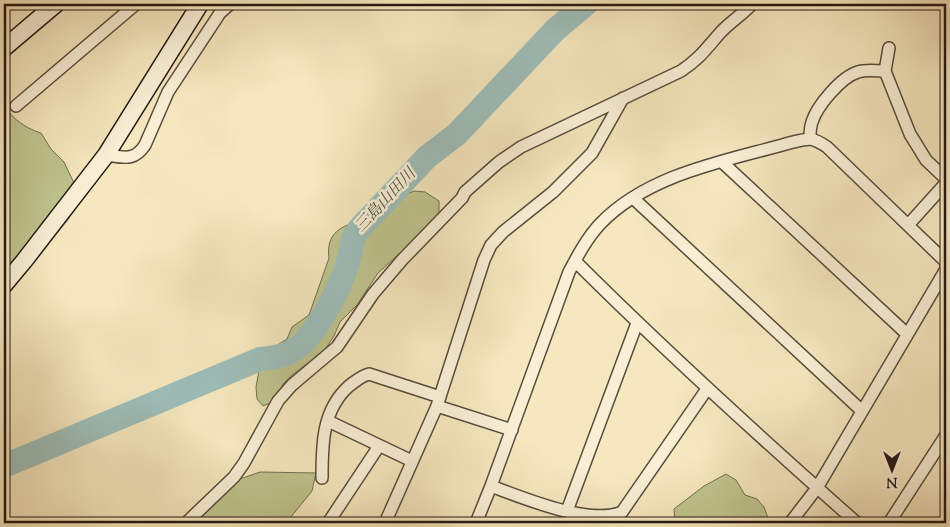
<svg xmlns="http://www.w3.org/2000/svg" width="950" height="527" font-family="'Sorts Mill Goudy','Noto Serif JP',serif">
  <style>
    .green { fill: #bfc48f; stroke: #726e50 }
    .lines { fill: none; stroke-linecap: round; stroke-linejoin: round }
    .river { stroke: #9ebeb9; stroke-width: 24 }
    .street-casing { stroke: #584c3c; stroke-width: 14 }
    .secondary-casing { stroke: #241811; stroke-width: 19 }
    .street { stroke: #f8efd5; stroke-width: 11 }
    .secondary { stroke: #f8efd5; stroke-width: 16 }
    .labels { text-anchor: middle; dominant-baseline: central; stroke-width: 5; stroke-linejoin: round; paint-order: stroke }
    .water-label { font-size: 16px; font-style: italic; fill: #4f524c; stroke: #f8efd5 }
  </style>
  <rect width="100%" height="100%" fill="#f5e7be"/>
  <filter id="stains"><feTurbulence type="fractalNoise" baseFrequency=".004" numOctaves="4"/><feColorMatrix values="0 0 0 0 .2 0 0 0 0 .09 0 0 0 0 .02 0 0 0 .5 -.17"/></filter>
  <radialGradient id="worn" r=".72"><stop offset=".6" stop-color="#630" stop-opacity="0"/><stop offset="1" stop-color="#630" stop-opacity=".3"/></radialGradient>
  <!-- green -->
  <path class="green" d="M4,107C15,120 25,128 41,133L51,149L64,162L74,183L69,218L4,298Z
    M414,191L425,192L439,201V212L434,222L378,273L357,305L340,322L334,336L324,351L292,375L283,384L278,395L270,403L263,406L257,399L256,387L260,365L268,351L287,339L292,327L309,315L329,258C324,224 357,221 381,219L386,214L389,202Z
    M260,472L316,473L312,491L286,523H186L207,503L240,479Z
    M726,474L736,480L745,495L757,499L764,507L770,523H675L674,509L704,486Z"/>
  <g class="lines">
    <!-- river -->
    <path class="river" d="M4,466L260,359C270,358 281,357 290,352C315,340 340,288 348,262C352,250 350,240 359,229L427,157L457,134L555,30L586,4"/>
    <defs>
      <path id="street" d="M889,48L885,71L910,134L926,160L946,179
        M16,106L136,4
        M810,138C810,133 810,127 812,122C817,106 841,77 858,72C866,69 877,71 885,71
        M106,155C123,157 134,162 145,145L168,92L220,13L230,4
        M722,162L907,334
        M633,198L862,411
        M909,224L946,183
        M575,261C666,352 761,438 857,523
        M437,406L512,430
        M328,421L412,461
        M322,478C322,445 322,410 349,386C356,381 361,376 369,374L440,397
        M491,486C523,498 590,526 622,512L707,389
        M567,511L637,323
        M186,523L234,477L244,463L278,401L292,385L337,347L373,294L402,260L462,198L465,192L499,162L521,147L681,71C699,59 706,49 720,33C730,22 742,15 752,4
        M328,523L379,446
        M385,523L437,406L484,260L491,245L503,232L553,192L592,153L623,98
        M476,523L491,486L569,272C578,255 587,238 600,224C649,173 727,161 793,142C810,138 812,137 827,147L946,262
        M790,523L817,488L946,269
        M889,523L946,435"/>
      <path id="secondary" d="M4,48L56,4
        M4,285L24,261L106,155L200,4"/>
    </defs>
    <!-- street casing -->
    <use href="#street" class="street-casing"/>
    <!-- secondary casing -->
    <use href="#secondary" class="secondary-casing"/>
    <!-- street -->
    <use href="#street" class="street"/>
    <!-- secondary -->
    <use href="#secondary" class="secondary"/>
  </g>
  <g class="labels">
    <!-- water labels -->
    <g class="water-label">
      <text transform="translate(386 201) rotate(-47)">三島山田川</text>
    </g>
  </g>
  <!-- margin -->
  <rect width="950" height="527" fill="none" stroke="#f5e7be" stroke-width="20"/>
  <rect x="5" y="5" width="940" height="517" fill="none" stroke="#241811" stroke-width="2.5"/>
  <rect x="10" y="10" width="930" height="507" fill="none" stroke="#241811"/>
  <!-- north arrow -->
  <g transform="translate(892 470) rotate(180)" stroke="#f8efd5" stroke-width="4" paint-order="stroke">
  <path d="M0-4L9 19L0 12L-9 19Z" fill="#241811"/>
  <text y="-8" font-size="14" font-weight="bold" text-anchor="middle" fill="#241811">N</text>
  </g>
  <rect width="100%" height="100%" filter="url(#stains)"/>
  <rect width="100%" height="100%" fill="url(#worn)"/>
</svg>
